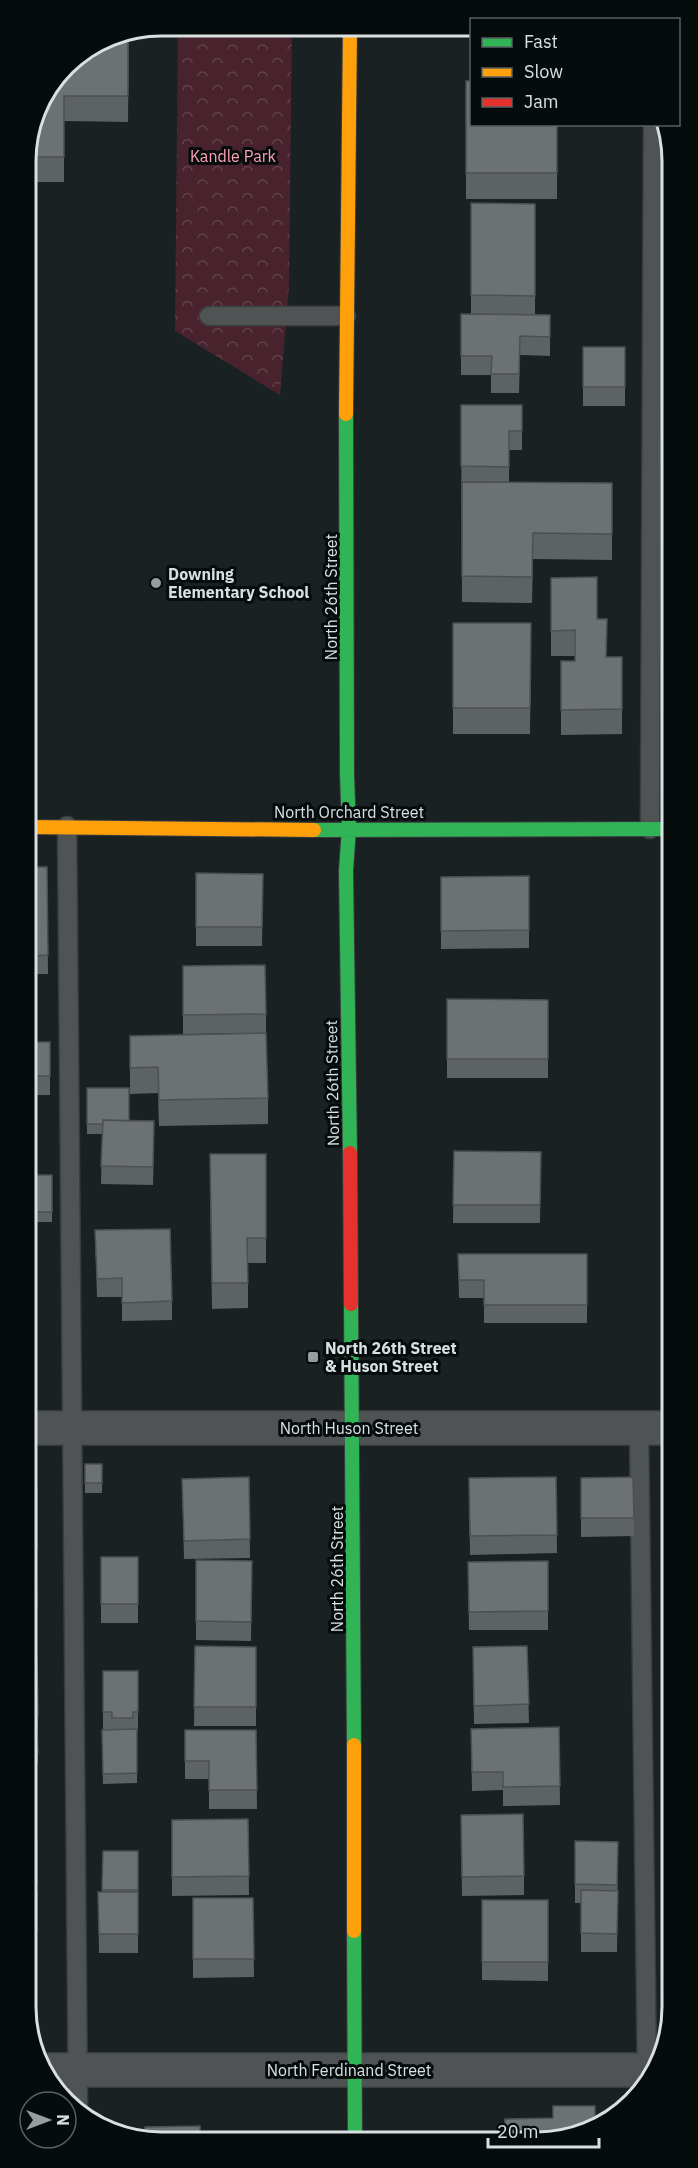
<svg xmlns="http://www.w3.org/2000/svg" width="698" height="2168" font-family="'IBM Plex Sans',sans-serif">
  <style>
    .park { fill: url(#park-crowns) }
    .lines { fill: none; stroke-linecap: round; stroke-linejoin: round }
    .lane-casing { stroke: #383d3e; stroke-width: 21 }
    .street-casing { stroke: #383d3e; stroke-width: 36 }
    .fast-casing { stroke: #383d3e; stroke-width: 16 }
    .slow-casing { stroke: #383d3e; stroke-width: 16 }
    .jam-casing { stroke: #383d3e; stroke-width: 16 }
    .lane { stroke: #4f5354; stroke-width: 18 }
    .street { stroke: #4f5354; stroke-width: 33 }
    .fast { stroke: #30b455; stroke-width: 14 }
    .slow { stroke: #ff9f0a; stroke-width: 14 }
    .jam { stroke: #e5322d; stroke-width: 14 }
    .wall { fill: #5d6263 }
    .building { fill: #6c7273; stroke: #4c5050; stroke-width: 1.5 }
    .poi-dot { fill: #969d9f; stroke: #060b0c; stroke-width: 2 }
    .labels { text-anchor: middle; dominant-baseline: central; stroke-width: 6; stroke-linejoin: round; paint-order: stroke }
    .park-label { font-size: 16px; fill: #fca1b7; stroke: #060b0c }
    .poi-label { font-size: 16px; font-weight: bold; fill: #d9e0e2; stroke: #060b0c; text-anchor: start }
    .street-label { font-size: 16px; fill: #d9e0e2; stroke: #060b0c }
    .rim { fill: none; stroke: #d9e0e2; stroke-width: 3 }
  </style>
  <defs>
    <pattern id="park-crowns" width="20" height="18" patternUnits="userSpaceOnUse" patternTransform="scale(1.5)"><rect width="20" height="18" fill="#48222c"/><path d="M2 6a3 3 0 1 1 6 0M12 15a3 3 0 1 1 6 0" fill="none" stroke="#62424a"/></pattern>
  </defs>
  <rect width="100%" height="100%" fill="#1a2122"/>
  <!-- park -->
  <path class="park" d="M178,26H292L289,286L280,395L175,331Z"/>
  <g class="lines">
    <defs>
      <path id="lane" d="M209,316H346
        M67,826L78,2110
        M650,829L653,124
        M639,1428L647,2076"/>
      <path id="street" d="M27,1428H672
        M48,2070H650"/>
      <path id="fast" d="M346,414L347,775L349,828L346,871L350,1153
        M314,830L671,829
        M351,1304L354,1745
        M354,1931L355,2140"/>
      <path id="slow" d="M346,414L350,27
        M27,827L314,830
        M354,1745V1931"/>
      <path id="jam" d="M350,1153L351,1304"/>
    </defs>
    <!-- lane casing -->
    <use href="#lane" class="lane-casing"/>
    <!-- street casing -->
    <use href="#street" class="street-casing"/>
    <!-- fast casing -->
    <use href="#fast" class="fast-casing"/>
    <!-- slow casing -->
    <use href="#slow" class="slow-casing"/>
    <!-- jam casing -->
    <use href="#jam" class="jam-casing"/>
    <!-- lane -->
    <use href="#lane" class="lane"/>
    <!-- street -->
    <use href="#street" class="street"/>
    <!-- fast -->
    <use href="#fast" class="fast"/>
    <!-- slow -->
    <use href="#slow" class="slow"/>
    <!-- jam -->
    <use href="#jam" class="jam"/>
  </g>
  <!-- wall -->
  <path class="wall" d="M129,32L128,122L64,121V182H26V152L40,101Z
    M466,81L557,124V199H466Z
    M471,203L535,204V314H471Z
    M461,314L550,315V356L520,355L519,393H491V375H461Z
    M583,347H625V406H583Z
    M461,405H522V450H509V482L612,483V560L533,559L532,603L462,602Z
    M551,578L597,619L606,657H622V734L561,735V661H575V656H551Z
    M453,623H531L530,734H453Z
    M27,867H47L48,974H27Z
    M196,873L263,874L262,946H196Z
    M529,876V948L441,949V877Z
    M183,966L266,1014V1033L183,1034Z
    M447,999L548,1000V1078H447Z
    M130,1036L268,1098V1124L159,1126L158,1093L130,1094Z
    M27,1042H50V1095H27Z
    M87,1088L154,1140L153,1185L101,1184L102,1134H87Z
    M454,1151L541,1152L540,1223H453Z
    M266,1154V1263H248V1308L212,1309L210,1180Z
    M31,1175H52V1222H34V1302H27V1220H30Z
    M95,1230L172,1301V1320L122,1321V1297H97Z
    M458,1254H587V1323H484V1298H459Z
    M85,1464H102V1493H85Z
    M249,1477L250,1558L184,1559L182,1479Z
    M556,1477L557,1553L470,1555L469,1478Z
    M633,1477L634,1536L581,1537V1478Z
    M27,1489H37V1568H36L37,1625L28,1626Z
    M101,1557H138V1623H101Z
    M196,1560L252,1561L251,1641L196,1640Z
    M468,1562L548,1611V1630H469Z
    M195,1646L256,1647V1726H194Z
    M527,1646L529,1723L474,1724L473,1647Z
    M28,1658L38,1716V1763H28Z
    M103,1671H138V1731H137V1783L103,1784L102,1730H103Z
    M665,1722H672V1795H664Z
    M559,1727L560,1805L503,1806V1790L472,1791L471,1729Z
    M185,1730H256L257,1809H209V1779H185Z
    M461,1815L524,1876V1895L462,1896Z
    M248,1819L249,1895L172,1896V1820Z
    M28,1841H37V1950H28Z
    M575,1841L618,1842L617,1952H581V1903H575Z
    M103,1851H138V1953H99L98,1892H102Z
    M667,1887H672V1964H669Z
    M193,1898H253L254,1977L193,1978Z
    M482,1900H548V1981L482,1980Z"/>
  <!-- building -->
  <path class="building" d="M128,32V96H64V157H26V152L40,101L71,59L110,36Z
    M466,81H471V124H557V173H466Z
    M471,203L535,204V296L471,295Z
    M461,314L550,315V337L520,336L519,374H491L492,356H461Z
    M583,347H625V387H583Z
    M461,405H522V431H509V467L461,466Z
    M462,482L612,483V534L533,533L532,577L462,576Z
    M597,577V619H607L606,657H622V709L561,710V661H575V630L551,631V578Z
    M453,623H531L530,708H453Z
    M27,867H47L48,955L27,956Z
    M196,873L263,874L262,927H196Z
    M529,876V930L441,931V877Z
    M265,965L266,1014L183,1015V966Z
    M447,999L548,1000V1059H447Z
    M266,1033L268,1098L159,1100L158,1067L130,1068V1036Z
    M27,1042H50V1076H27Z
    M87,1088H129V1121L103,1120V1124H87Z
    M103,1120L154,1121L153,1167L101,1166Z
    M454,1151L541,1152L540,1205H453Z
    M210,1154H266V1238H247L248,1283H212Z
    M31,1175H52V1212H30Z
    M27,1220H34V1283H27Z
    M170,1229L172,1301L122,1303V1278L97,1279L95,1230Z
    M458,1254H587V1305H484V1280H459Z
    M85,1464H102V1483H85Z
    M249,1477L250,1539L184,1541L182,1479Z
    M556,1477L557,1535L470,1536L469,1478Z
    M633,1477L634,1518H581V1478Z
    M27,1489H37V1549H27Z
    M101,1557H138V1604H101Z
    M27,1560H36L37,1607H28Z
    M196,1560L252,1561L251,1622L196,1621Z
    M548,1561V1611L469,1612L468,1562Z
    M195,1646L256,1647V1707H194Z
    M527,1646L529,1704L474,1706L473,1647Z
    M28,1658H37L38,1716H28Z
    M103,1671H138V1712H133V1718H112V1712H103Z
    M665,1722H672V1776H664Z
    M559,1727L560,1786L503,1787V1772H472L471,1729Z
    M37,1728L38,1753H28V1729Z
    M137,1729V1773L103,1774L102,1730Z
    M185,1730H256L257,1790H209V1761H185Z
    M523,1814L524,1876L462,1877L461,1815Z
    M248,1819L249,1876L172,1877V1820Z
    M28,1841H37V1885H28Z
    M575,1841L618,1842L617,1885L575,1884Z
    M103,1851H138V1890H102Z
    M667,1887H672V1945H669Z
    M581,1890L618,1891L617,1934L581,1933Z
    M28,1891H37V1931L28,1932Z
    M98,1892H138V1934H99Z
    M193,1898H253L254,1959H193Z
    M482,1900H548V1962H482Z
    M553,2106H595V2121L563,2140H474V2139H504L505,2119L553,2118Z
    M200,2126V2140H145V2127Z"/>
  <!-- markers -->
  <g class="poi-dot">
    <circle cx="156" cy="583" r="6"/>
    <rect x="307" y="1351" width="12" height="12" rx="3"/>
  </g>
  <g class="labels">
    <!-- park labels -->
    <g class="park-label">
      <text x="233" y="156">Kandle Park</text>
    </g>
    <!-- poi labels -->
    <g class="poi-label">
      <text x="168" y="574">Downing<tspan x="168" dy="18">Elementary School</tspan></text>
      <text x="325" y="1348">North 26th Street<tspan x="325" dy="18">&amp; Huson Street</tspan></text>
    </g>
    <!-- street labels -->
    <g class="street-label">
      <text transform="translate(331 597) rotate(-90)">North 26th Street</text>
      <text x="349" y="812">North Orchard Street</text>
      <text transform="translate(332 1083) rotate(-91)">North 26th Street</text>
      <text x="349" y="1428">North Huson Street</text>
      <text transform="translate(337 1569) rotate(-90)">North 26th Street</text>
      <text x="349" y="2070">North Ferdinand Street</text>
    </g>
  </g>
  <!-- crop -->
  <path d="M0 0H698V2168H0ZM161 36H537A125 125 0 0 1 662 161V2007A125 125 0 0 1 537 2132H161A125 125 0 0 1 36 2007V161A125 125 0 0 1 161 36Z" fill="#060b0c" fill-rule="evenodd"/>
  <path class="rim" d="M161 36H537A125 125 0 0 1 662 161V2007A125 125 0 0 1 537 2132H161A125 125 0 0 1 36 2007V161A125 125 0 0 1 161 36Z"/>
  <!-- legend -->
  <rect x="470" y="18" width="210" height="108" fill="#060b0c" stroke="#5a6062" stroke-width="1.5"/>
  <rect x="482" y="38" width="30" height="9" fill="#30b455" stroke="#5a6062" stroke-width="1.5"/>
  <text x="524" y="48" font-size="18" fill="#d9e0e2">Fast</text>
  <rect x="482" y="68" width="30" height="9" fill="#ff9f0a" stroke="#5a6062" stroke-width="1.5"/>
  <text x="524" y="78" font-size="18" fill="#d9e0e2">Slow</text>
  <rect x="482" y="98" width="30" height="9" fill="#e5322d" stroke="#5a6062" stroke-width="1.5"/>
  <text x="524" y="108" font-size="18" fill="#d9e0e2">Jam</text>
  <!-- north arrow -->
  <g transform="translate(48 2120) rotate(90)"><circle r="28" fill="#060b0c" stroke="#5a6062" stroke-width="1.5"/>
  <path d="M0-4.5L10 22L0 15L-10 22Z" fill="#969d9f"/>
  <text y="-9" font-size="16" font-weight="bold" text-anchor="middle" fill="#d9e0e2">N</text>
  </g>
  <!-- scale -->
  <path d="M488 2138v9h111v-9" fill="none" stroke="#d9e0e2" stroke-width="3"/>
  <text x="497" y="2138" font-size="18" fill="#d9e0e2" stroke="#060b0c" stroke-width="4.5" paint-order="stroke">20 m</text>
</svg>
